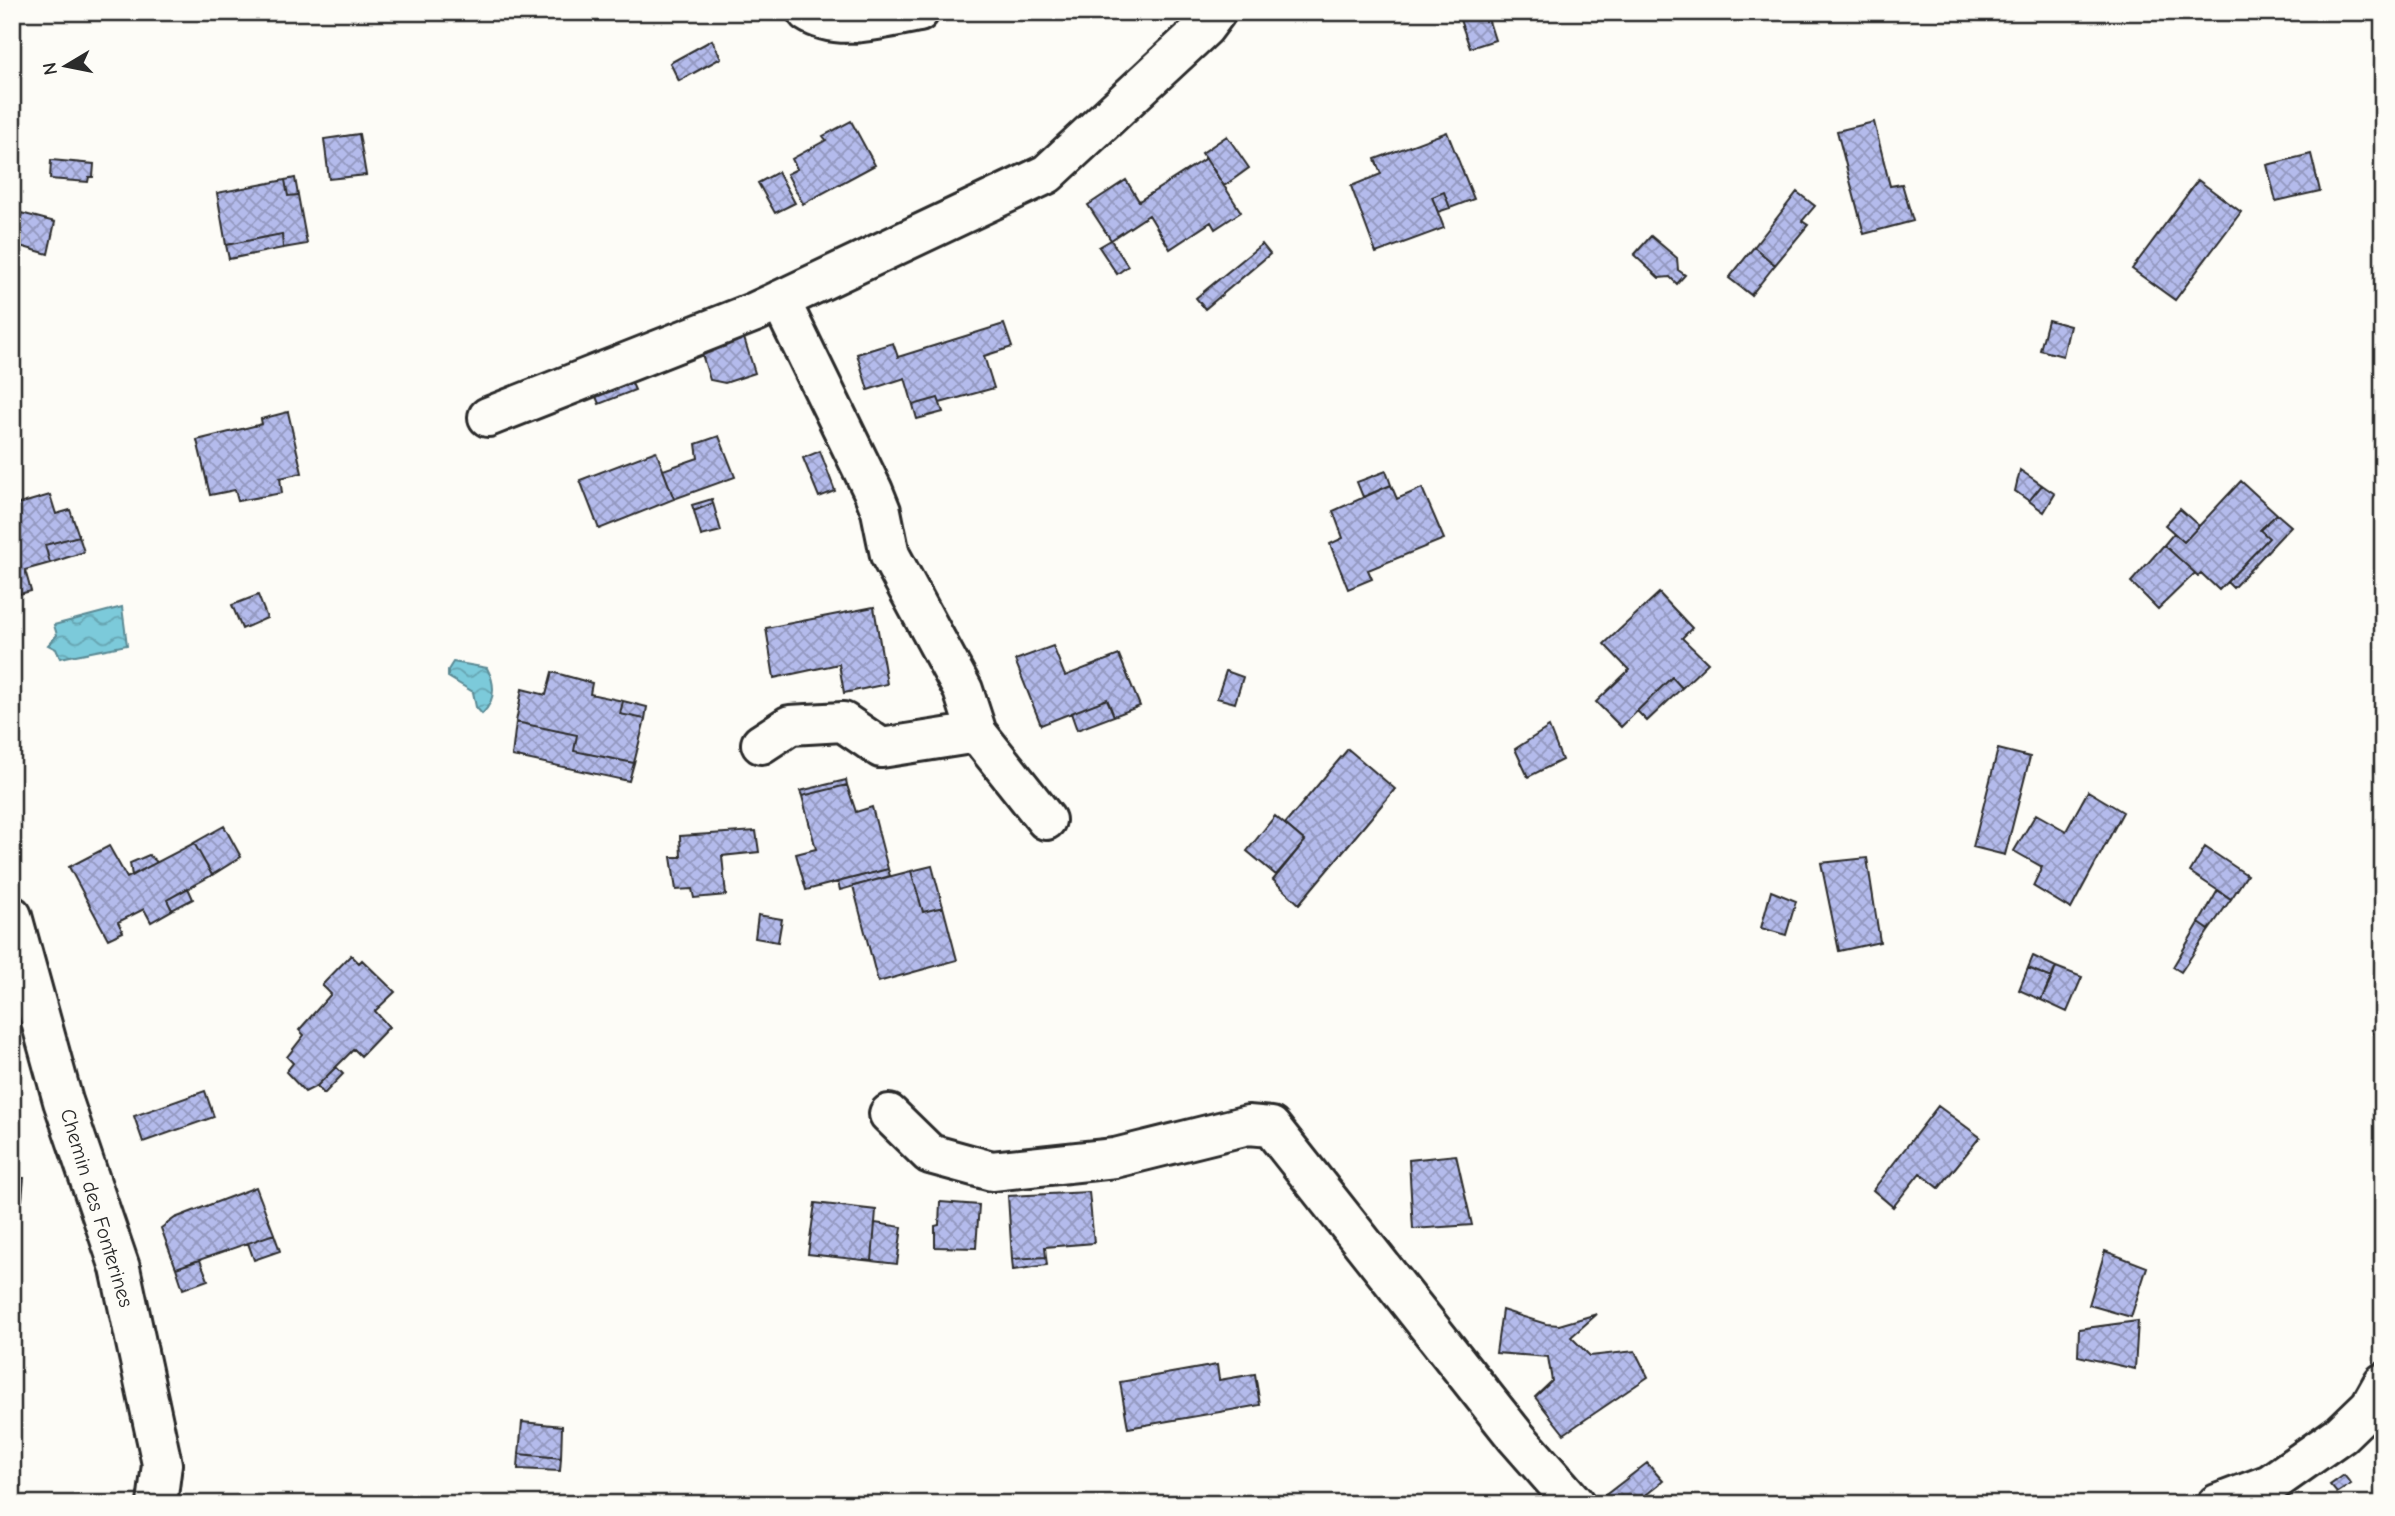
<svg xmlns="http://www.w3.org/2000/svg" width="2395" height="1516" font-family="'Comic Neue',sans-serif">
  <style>
    .water { fill: url(#water-waves); stroke: #5c8a94; stroke-width: 2 }
    .building { fill: url(#building-cross-hatch); stroke: #2b2b2b; stroke-width: 2 }
    .lines { fill: none; stroke-linecap: round; stroke-linejoin: round }
    .minor-casing { stroke: #2b2b2b; stroke-width: 44 }
    .minor { stroke: #fdfcf7; stroke-width: 38 }
    .labels { text-anchor: middle; dominant-baseline: central; stroke-width: 5; stroke-linejoin: round; paint-order: stroke }
    .street-label { font-size: 21px; fill: #2b2b2b; stroke: #fdfcf7 }
  </style>
  <defs>
    <pattern id="water-waves" width="16" height="10" patternUnits="userSpaceOnUse" patternTransform="scale(1.75)"><rect width="16" height="10" fill="#7ccada"/><path d="M0 5q4-4 8 0t8 0" fill="none" stroke="#66a4b1"/></pattern>
    <pattern id="building-cross-hatch" width="8" height="8" patternUnits="userSpaceOnUse" patternTransform="scale(1.75)"><rect width="8" height="8" fill="#b4bbec"/><path d="M0 0l8 8M0 8l8-8" fill="none" stroke="#9398bf"/></pattern>
  </defs>
  <rect width="100%" height="100%" fill="#fdfcf7"/>
  <filter id="ink" filterUnits="userSpaceOnUse"><feTurbulence type="fractalNoise" baseFrequency=".0143" numOctaves="2"/><feDisplacementMap in="SourceGraphic" scale="14" xChannelSelector="R" yChannelSelector="G"/><feConvolveMatrix kernelMatrix="1 2 1 2 8 2 1 2 1" color-interpolation-filters="sRGB"/></filter>
  <g filter="url(#ink)">
    <!-- water -->
    <path class="water" d="M122,607L127,645L60,658L56,649L48,645L57,635L54,625Z
      M453,662L487,668C496,685 496,700 482,714L476,707L473,692L448,677V670Z"/>
    <!-- building -->
    <path class="building" d="M1472,12H1486L1495,40L1470,48L1459,17Z
      M712,40L721,58L679,81L670,63Z
      M851,121L875,165L803,204L787,174L797,169L792,159L826,140L823,136Z
      M1874,122L1890,186L1902,184L1913,221L1864,234L1837,131Z
      M1447,132L1474,199L1450,208L1444,192L1432,197L1444,228L1376,253L1351,186L1381,174L1375,159Z
      M359,134L366,175L329,179L324,139Z
      M1227,136L1249,168L1224,186L1202,153Z
      M2311,154L2320,191L2276,201L2267,165Z
      M1206,158L1241,212L1215,229L1211,222L1170,249L1149,215L1111,240L1088,205L1126,180L1139,201Z
      M51,160L94,164L93,177H89L88,182L50,179Z
      M778,172L795,203L775,213L758,183Z
      M295,178L298,195L288,196L285,180Z
      M285,180L288,196L298,195L307,244L283,248L282,234L226,245L217,193Z
      M2198,180L2241,212L2175,300L2132,269Z
      M1444,192L1450,208L1438,212L1432,197Z
      M1797,192L1815,206L1802,221L1808,225L1775,265L1754,247Z
      M21,213L55,222L48,254L13,244Z
      M282,234L283,248L229,259L226,245Z
      M1651,236L1677,258L1678,270L1685,275L1677,284L1670,277L1659,278L1634,255Z
      M1111,240L1128,266L1117,274L1099,247Z
      M1262,244L1270,254L1205,309L1196,298Z
      M1754,247L1775,265L1751,295L1729,278Z
      M2048,320L2070,326L2063,356L2040,350Z
      M1004,324L1012,347L984,356L994,388L940,403L938,398L913,405L905,378L868,390L857,354L893,343L898,357Z
      M744,338L755,373L725,383L710,380L701,351Z
      M625,367L635,390L599,404L590,382Z
      M938,398L943,412L917,419L913,405Z
      M288,412L302,473L280,478L282,493L238,501L235,490L210,495L197,440L262,424L261,419Z
      M719,436L735,477L674,499L663,470L698,458L696,444Z
      M656,451L674,499L599,529L580,480Z
      M820,451L835,491L819,497L803,458Z
      M2020,470L2042,485L2029,501L2015,491Z
      M1386,471L1391,485L1363,497L1357,482Z
      M2241,481L2277,514L2260,530L2269,538L2219,590L2201,573L2198,576L2195,573L2164,545L2174,533L2184,542Z
      M1391,485L1397,499L1422,488L1444,539L1368,570L1372,579L1348,589L1330,544L1343,538L1333,511Z
      M2042,485L2055,494L2044,512L2029,501Z
      M50,495L56,514L70,510L79,536L45,545L50,563L25,570L31,591L12,596V506Z
      M712,499L713,503L694,511L692,505Z
      M713,503L721,531L701,536L694,511Z
      M2180,509L2199,526L2184,542L2165,525Z
      M2277,514L2291,526L2233,588L2227,582L2269,538L2260,530Z
      M79,536L84,552L50,563L45,545Z
      M2164,545L2195,573L2158,609L2131,582Z
      M1659,593L1692,628L1682,638L1708,663L1682,688L1672,677L1621,727L1596,702L1629,670L1604,644Z
      M258,595L267,618L242,629L232,605Z
      M874,607L887,684L844,693L839,664L774,678L766,628Z
      M1053,646L1065,676L1119,655L1140,706L1114,716L1107,699L1041,725L1015,660Z
      M1226,671L1243,677L1235,703L1217,698Z
      M552,672L592,683L590,694L623,701L620,714L645,719L634,763L574,751L577,735L516,722L522,689L546,695Z
      M1672,677L1682,688L1647,721L1637,711Z
      M1107,699L1114,716L1077,730L1071,713Z
      M623,701L647,707L645,719L620,714Z
      M516,722L577,735L574,751L634,763L629,781L512,756Z
      M1549,727L1562,760L1528,777L1515,749Z
      M1348,749L1395,789L1299,904L1273,880L1305,841L1285,824Z
      M1998,749L2030,757L2005,855L1973,847Z
      M846,780L847,785L802,796L800,791Z
      M847,785L856,812L872,807L888,869L806,890L796,854L816,849L802,796Z
      M2088,791L2123,812L2071,909L2033,886L2042,867L2014,851L2036,814L2066,831Z
      M1275,816L1305,841L1276,875L1247,851Z
      M224,826L241,857L212,875L194,843Z
      M756,831L759,852L722,856L726,895L694,898L692,889L676,890L671,857H681L680,836Z
      M194,843L212,875L167,900L172,910L151,922L144,909L118,922L123,932L108,939L69,867L109,846L127,878Z
      M2205,847L2247,875L2231,899L2190,872Z
      M149,855L157,862L132,876L130,863Z
      M1867,858L1880,942L1839,951L1821,863Z
      M932,866L943,907L923,912L911,871Z
      M888,869L890,876L840,890L838,882Z
      M911,871L923,912L943,907L957,960L878,982L853,886Z
      M188,888L193,899L172,910L167,900Z
      M2218,890L2231,899L2209,930L2199,923Z
      M1771,891L1796,901L1786,935L1761,928Z
      M758,915L782,919L778,942L755,938Z
      M2199,923L2209,930L2181,972L2173,967Z
      M351,955L359,963L362,960L395,992L375,1011L389,1027L361,1056L354,1049L317,1086L305,1092L286,1072L293,1063L287,1057L304,1035L299,1030L331,994L322,985Z
      M2033,956L2056,967L2052,978L2028,968Z
      M2056,967L2082,977L2067,1012L2041,1000Z
      M2028,968L2052,978L2041,1000L2019,990Z
      M2383,1024V1049L2372,1030Z
      M336,1067L343,1074L324,1094L317,1086Z
      M205,1091L214,1117L143,1142L134,1116Z
      M1938,1106L1980,1137L1939,1188L1920,1173L1893,1207L1873,1190Z
      M1456,1155L1472,1225L1413,1229L1409,1160Z
      M12,1178H24L22,1200L12,1199Z
      M256,1187L274,1234L176,1268L161,1228L175,1218Z
      M1089,1192L1094,1243L1045,1247L1046,1257L1012,1259L1008,1196Z
      M940,1202L979,1205L976,1248L935,1247V1226L939,1225Z
      M815,1203L876,1210L872,1261L808,1254Z
      M875,1223L902,1227L897,1264L872,1261Z
      M274,1234L280,1251L254,1260L248,1243Z
      M2105,1251L2147,1267L2131,1317L2089,1305Z
      M1046,1257L1047,1265L1013,1270L1012,1259Z
      M200,1260L208,1280L183,1289L176,1268Z
      M1502,1310L1546,1324L1559,1325L1597,1314L1571,1337L1590,1356L1635,1351L1648,1377L1564,1434L1535,1397L1552,1381L1548,1357L1496,1353Z
      M2138,1321L2135,1369L2078,1356L2079,1329Z
      M1217,1365L1219,1380L1255,1374L1260,1405L1128,1428L1120,1382Z
      M522,1422L562,1426L561,1458L519,1454Z
      M519,1454L561,1458L560,1471L518,1469Z
      M1647,1463L1663,1481L1635,1504H1609L1603,1497Z
      M2344,1475L2351,1484L2337,1493L2330,1485Z"/>
    <g class="lines">
      <defs>
        <path id="minor" d="M807,12C839,33 883,18 919,12
          M780,300L873,491L881,511L890,555L963,690L977,733L1046,820
          M488,417L755,312L1047,174L1204,28L1216,12
          M761,744L790,725L843,722L881,748L977,733
          M12,916L63,1101L120,1268L162,1464L157,1504
          M889,1114L930,1154L992,1171L1115,1158L1248,1125L1271,1127L1516,1437L1575,1504
          M2217,1504L2270,1484L2341,1434L2370,1406L2383,1383"/>
      </defs>
      <!-- minor casing -->
      <use href="#minor" class="minor-casing"/>
      <!-- minor -->
      <use href="#minor" class="minor"/>
    </g>
  </g>
  <g class="labels">
    <!-- street labels -->
    <g class="street-label">
      <text transform="translate(97 1208) rotate(73)">Chemin des Fonterines</text>
    </g>
  </g>
  <!-- margin -->
  <rect width="2395" height="1516" fill="none" stroke="#fdfcf7" stroke-width="42"/>
  <rect x="21" y="21" width="2353" height="1474" fill="none" stroke="#2b2b2b" stroke-width="2.5" filter="url(#ink)"/>
  <!-- north arrow -->
  <g transform="translate(66 66) rotate(260)" stroke="#fdfcf7" stroke-width="5" paint-order="stroke">
  <path d="M0-5L12 26L0 18L-12 26Z" fill="#2b2b2b"/>
  <text y="-10" font-size="19" font-weight="bold" text-anchor="middle" fill="#2b2b2b">N</text>
  </g>
</svg>
